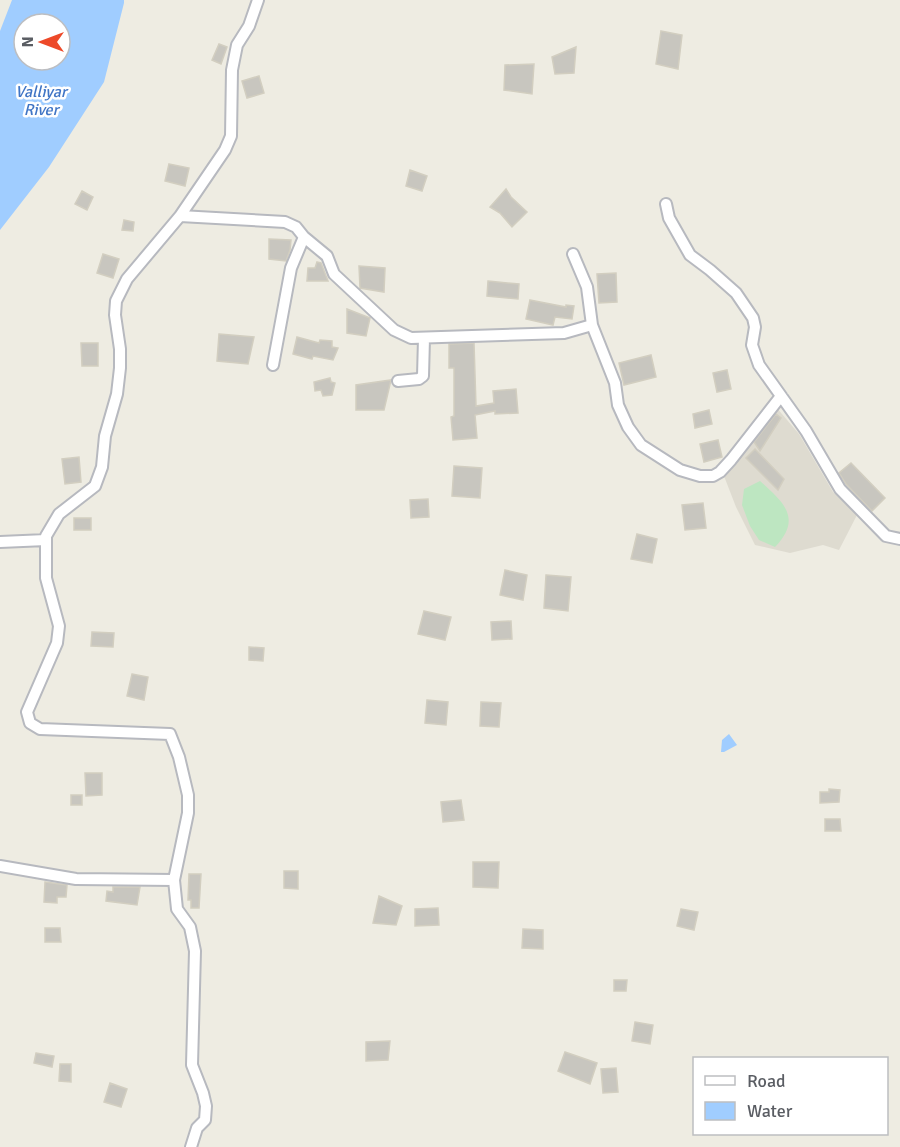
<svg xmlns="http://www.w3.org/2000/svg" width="900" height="1147" font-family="Signika,sans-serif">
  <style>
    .education { fill: #dedbd0 }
    .green { fill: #bde6c1 }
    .water { fill: #a0cdff; fill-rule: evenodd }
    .building { fill: #c8c6bf; stroke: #d2cec0; stroke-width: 1.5 }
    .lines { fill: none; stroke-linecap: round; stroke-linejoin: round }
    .minor-casing { stroke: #b7b9bf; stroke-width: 14 }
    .minor { stroke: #fff; stroke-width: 10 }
    .labels { text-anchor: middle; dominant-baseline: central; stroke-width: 5; stroke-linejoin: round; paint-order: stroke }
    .water-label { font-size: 16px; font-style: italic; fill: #4075c5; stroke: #fff }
  </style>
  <rect width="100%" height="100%" fill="#eeece2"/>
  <!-- education -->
  <path class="education" d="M776,407L799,434L833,492L857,515L839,550L823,545L790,553L755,545L736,507L724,476L744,447Z"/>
  <!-- green -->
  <path class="green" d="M760,481C783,502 803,518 775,547L759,540L750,526L742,505L744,489Z"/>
  <!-- water -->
  <path class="water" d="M12,0H124V3L104,82L49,167L0,230V31ZM24,24H60V60H24Z
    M729,734L737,745L724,752H721L722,740Z"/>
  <!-- building -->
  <path class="building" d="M661,31L682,35L678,69L656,64Z
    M219,44L227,47L221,64L212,60Z
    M576,47L574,73L555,74L552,57Z
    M534,64L532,94L504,90L505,65Z
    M259,76L264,93L247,98L242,81Z
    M169,164L189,168L185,186L165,181Z
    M410,170L427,176L422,191L406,186Z
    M506,189L511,197L527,212L512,227L500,213L490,207Z
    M82,191L93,197L87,210L75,204Z
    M124,220L134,222L133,231L122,230Z
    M269,239L291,240L290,250L286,261L269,259Z
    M103,254L119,259L113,278L97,273Z
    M317,262L321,263L328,281H307L308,268H315Z
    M359,266L385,268L384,292L360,288Z
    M616,273L617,302L599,303L597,274Z
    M488,281L519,284L518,299L487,296Z
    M530,300L566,307V305L574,306L572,319L555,317L553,325L526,319Z
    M347,309L370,318L366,336L347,333Z
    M219,334L254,337L248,364L217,361Z
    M297,337L319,343L320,340L332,341V347L338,348L333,360L313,356L312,359L293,354Z
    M81,343H98V366H82Z
    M474,343L476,406L494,403L493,391L516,389L518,413L495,414V411L475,415L477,438L453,440L451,417L454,416V368H449V344Z
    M651,355L656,377L624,385L619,363Z
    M727,370L731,389L717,392L713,373Z
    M330,378L331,382L335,383L332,395L323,396L321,390L315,391L314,382Z
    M391,380L384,410H356V385Z
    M709,410L712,424L695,428L693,414Z
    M776,414L781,418L760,451L754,442Z
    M718,440L722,457L704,462L700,444Z
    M755,449L784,479L778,490L746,458Z
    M79,457L81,482L65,484L62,459Z
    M851,463L885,498L872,511L846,484L839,473Z
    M454,466L482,468L480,498L452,496Z
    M428,499L429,517L411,518L410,500Z
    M703,503L706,528L685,530L682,505Z
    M74,518H91V530H74Z
    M637,534L657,539L652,563L631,559Z
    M505,570L527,575L523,600L500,595Z
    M546,575L571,577L568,611L544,608Z
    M424,611L451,617L445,640L418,634Z
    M511,621L512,639L492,640L491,622Z
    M92,632L114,633L113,647L91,646Z
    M249,647L264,648L263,661L249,660Z
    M132,674L148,677L144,700L127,696Z
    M427,700L448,702L446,725L425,723Z
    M481,702L501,703L499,727L480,726Z
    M85,773H102V795L86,796Z
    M829,789L840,790L839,802L820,803V792H829Z
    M71,795H82V805H71Z
    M461,800L464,820L443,822L441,802Z
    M825,819H840L841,831H825Z
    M473,862H499L498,888L473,887Z
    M284,871H298V889L284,888Z
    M189,874H201L199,908H191V900H188Z
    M45,882L67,885L66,897H57V903L44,902Z
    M113,887H140L137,905L106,901L107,891L113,892Z
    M379,896L402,906L396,925L373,923Z
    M438,908L439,925L415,926V909Z
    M681,909L698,912L694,930L677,926Z
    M45,928H60L61,942H45Z
    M523,929L543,930V949L522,948Z
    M614,980H627L626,991H614Z
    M635,1022L653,1025L650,1044L632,1041Z
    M390,1041L388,1060L366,1061V1042Z
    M565,1052L597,1063L590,1084L558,1071Z
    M36,1053L54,1056L52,1067L34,1063Z
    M60,1064H71V1082L59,1081Z
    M616,1068L618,1092L603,1093L601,1069Z
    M110,1083L127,1089L121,1107L104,1102Z"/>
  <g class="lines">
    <defs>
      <path id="minor" d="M666,204L669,218L690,255L710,270L736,293L753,318L755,327L752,345L759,365L806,431L840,489L886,536L900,539
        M180,216L225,150L231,136L232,70L237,45L249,26L258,0
        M573,254L587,287L592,325L615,383L618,405L628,427L641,445L680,470L700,476H713L720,472L731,460L781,396
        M273,365L291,268L304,237
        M398,381L419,379L423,376L424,338
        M0,542L46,540
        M0,866L76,879L174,880
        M191,1147L197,1128L205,1120L206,1106L203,1093L192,1065L195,951L190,927L177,909L174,880L188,813V795L179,757L170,734L40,729L30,723L27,712L57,643L59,626L46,578V536L59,514L95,486L102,467L105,436L117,394L120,368V349L115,315L116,301L127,279L180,216L285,222L296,227L304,237L327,256L334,274L394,330L411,338L564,333L592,325"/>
    </defs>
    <!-- minor casing -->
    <use href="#minor" class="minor-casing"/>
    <!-- minor -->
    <use href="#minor" class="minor"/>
  </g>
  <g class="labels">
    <!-- water labels -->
    <g class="water-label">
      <text x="41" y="92">Valliyar<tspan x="41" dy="18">River</tspan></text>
    </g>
  </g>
  <!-- legend -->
  <rect x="693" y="1057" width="195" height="78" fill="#ffffff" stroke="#bdbec1" stroke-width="1.5"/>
  <rect x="705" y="1076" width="30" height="9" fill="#ffffff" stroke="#bdbec1" stroke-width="1.5"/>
  <text x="747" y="1087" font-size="18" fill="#5a5d63">Road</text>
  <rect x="705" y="1102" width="30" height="18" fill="#a0cdff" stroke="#bdbec1" stroke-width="1.5"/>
  <text x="747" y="1117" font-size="18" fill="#5a5d63">Water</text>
  <!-- north arrow -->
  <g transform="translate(42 42) rotate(270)"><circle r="28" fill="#ffffff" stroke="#bdbec1" stroke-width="1.5"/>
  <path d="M0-4.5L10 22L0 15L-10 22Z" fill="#ed4929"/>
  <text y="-9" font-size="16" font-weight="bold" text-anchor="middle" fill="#5a5d63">N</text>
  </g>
</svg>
